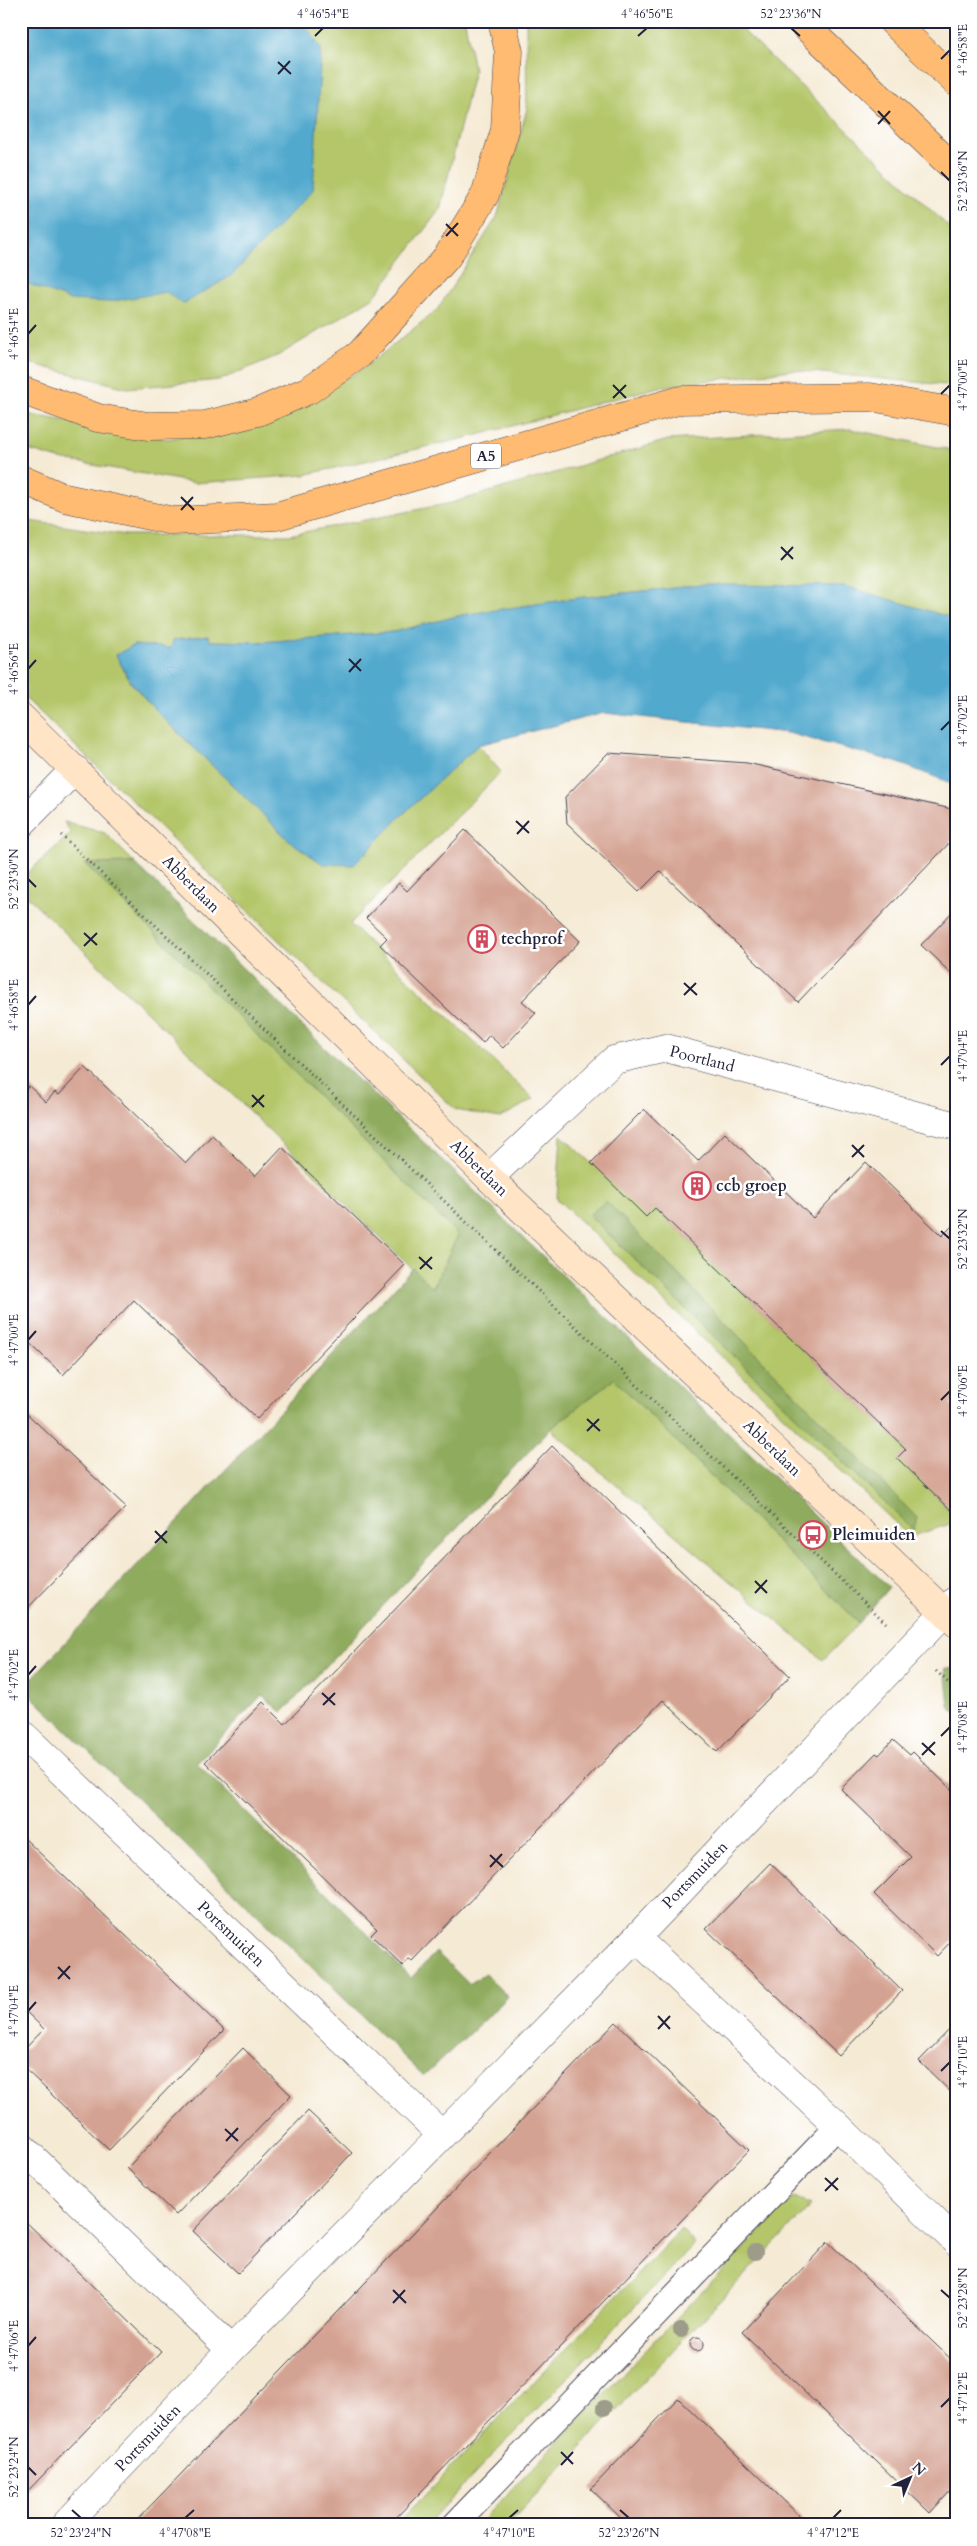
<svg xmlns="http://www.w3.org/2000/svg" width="977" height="2546" font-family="Cardo,serif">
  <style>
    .green { fill: #b4c669; stroke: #6b7452 }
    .forest { fill: #8fab5d; stroke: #58664c }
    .water { fill: #51a9ce; stroke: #3a6684 }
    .building { fill: #d4a292 }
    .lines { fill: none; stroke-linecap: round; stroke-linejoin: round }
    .service-casing { stroke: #424052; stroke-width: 26 }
    .minor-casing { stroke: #424052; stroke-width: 29 }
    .secondary-casing { stroke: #424052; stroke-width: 29 }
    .motorway-casing { stroke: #424052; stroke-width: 29 }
    .path { stroke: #424052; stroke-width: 3; stroke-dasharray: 1 4; stroke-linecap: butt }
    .service { stroke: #fff; stroke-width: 24 }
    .minor { stroke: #fff; stroke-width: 28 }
    .secondary { stroke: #ffe4c6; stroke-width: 28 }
    .motorway { stroke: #ffbb71; stroke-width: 28 }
    .tree { fill: #9d9b89 }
    .ticks { fill: none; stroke: #22223b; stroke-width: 2 }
    .labels { text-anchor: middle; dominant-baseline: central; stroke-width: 5; stroke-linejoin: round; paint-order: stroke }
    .shield { fill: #fff; stroke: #646476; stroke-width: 1 }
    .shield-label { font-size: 15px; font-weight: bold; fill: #22223b }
    .street-label { font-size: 16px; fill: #22223b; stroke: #fff }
    .poi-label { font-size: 16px; font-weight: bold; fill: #22223b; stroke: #fff; text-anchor: start }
    .neatline { fill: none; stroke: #22223b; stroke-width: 2 }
    .ticks-label { font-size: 12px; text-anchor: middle; fill: #22223b }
  </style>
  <rect width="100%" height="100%" fill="#fff"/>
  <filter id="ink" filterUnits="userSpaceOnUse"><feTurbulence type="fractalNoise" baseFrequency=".02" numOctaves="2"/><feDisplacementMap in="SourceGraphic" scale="10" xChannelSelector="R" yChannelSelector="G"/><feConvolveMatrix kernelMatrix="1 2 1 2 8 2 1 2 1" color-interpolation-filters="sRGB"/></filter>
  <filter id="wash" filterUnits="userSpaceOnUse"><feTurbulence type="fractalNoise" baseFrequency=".0096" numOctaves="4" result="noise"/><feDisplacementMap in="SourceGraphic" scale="20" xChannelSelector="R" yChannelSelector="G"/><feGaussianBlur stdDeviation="1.12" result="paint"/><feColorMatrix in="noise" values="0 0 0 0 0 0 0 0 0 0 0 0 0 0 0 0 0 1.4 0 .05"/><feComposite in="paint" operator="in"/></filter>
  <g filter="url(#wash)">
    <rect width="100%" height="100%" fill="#f5ead4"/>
    <!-- green -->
    <path class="green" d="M21,21H465L474,70L440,209L374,297L279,355L220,380L127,388L21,361Z
      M526,21H733L956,234V386L791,370L659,387L474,436L304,475L196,483L59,459L21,448V413L168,439L274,417L363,369L437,310L497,217L527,109Z
      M850,429L956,451V619L844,586L705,585L584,597L462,615L393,632L261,642L209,641L208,636L173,640L172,648L134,645L116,655L130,682L156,711L291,842L354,865L400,817L478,745L501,772L350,924L534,1099L500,1118L456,1110L21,694V517L29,521L126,535H289L451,503L668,440Z
      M64,822L105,833L135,863L86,865L459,1234L432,1288L21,890V879L71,833Z
      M561,1135L591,1163L655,1208L906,1449L956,1522L910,1537L557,1199Z
      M614,1379L859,1623L823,1660L550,1429Z
      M793,2197L811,2205L507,2525H478Z
      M681,2229L695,2244L426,2525H396Z"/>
    <!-- forest -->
    <path class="forest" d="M135,863L304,1028L889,1587L859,1623L614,1379L550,1429L282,1713L262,1695L197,1763L411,1978L436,1952L469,1984L485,1974L508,1997L424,2076L23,1688L413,1268L433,1288L458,1235L85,864Z
      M606,1201L917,1518L913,1530L589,1215Z
      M945,1668L956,1669V1713L949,1706Z"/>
    <!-- water -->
    <path class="water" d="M21,21H303L321,49L313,190L231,276L183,304L166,292L107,302L70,300L21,281Z
      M705,585L844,586L956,619V785L896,762L788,733L604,713L478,745L400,817L354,865L323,864L291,842L156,711L130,681L116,655L134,645L171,648L173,640L208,636L210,641L261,642L393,632L462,615L584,597Z"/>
    <g id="blocks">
      <!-- building -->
      <path class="building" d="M608,753L747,763L956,810V836L798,1002L660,871L639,892L567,823L565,797Z
        M465,830L580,941L522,1001L536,1013L503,1048L489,1035L483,1043L380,945L387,938L366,918L399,883L407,891Z
        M956,908V978L921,945Z
        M85,1067L186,1163L212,1135L255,1176L282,1147L405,1265L257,1419L134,1300L63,1375L21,1335V1095L29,1086L46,1102L55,1092L59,1095Z
        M644,1109L698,1161L725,1133L813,1218L866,1162L942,1236L956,1222V1399L951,1404L956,1409V1507L952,1511L897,1458L906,1449L818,1365L655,1208L646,1217L591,1163Z
        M21,1408L126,1507L21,1615Z
        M552,1446L790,1676L717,1752L663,1700L412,1961L409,1959L403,1966L371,1935L377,1929L205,1762L263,1702L285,1724Z
        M893,1740L910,1755L913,1752L956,1794V1936L937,1956L874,1894L911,1857L841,1789L876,1753L879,1755Z
        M21,1835L224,2030L109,2150L21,2065V2053L44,2029L21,2007Z
        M770,1863L902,1991L839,2056L706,1929Z
        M616,2022L749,2150L442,2470L389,2525H132Z
        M956,2023V2097L919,2061Z
        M243,2048L291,2095L176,2215L127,2168Z
        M308,2111L352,2153L238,2273L193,2231Z
        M21,2217L161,2352L21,2498Z
        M828,2242L956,2364V2485L930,2513L742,2332Z
        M690 2344a7 7 0 1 1 14 0a7 7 0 1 1-14 0Z
        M678,2398L772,2489L809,2525H628L591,2489Z"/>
    </g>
  </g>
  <g filter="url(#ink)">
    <use href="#blocks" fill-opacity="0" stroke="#424052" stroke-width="1"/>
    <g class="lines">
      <defs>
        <path id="service" d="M454,2525L838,2126"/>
        <path id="minor" d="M21,824L75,769
          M489,1178L614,1060L666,1048L956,1126
          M21,1733L442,2135
          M636,1938L838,2126L956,2242
          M21,2146L231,2350
          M65,2525L231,2350L636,1938L956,1600"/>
        <path id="secondary" d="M21,717L489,1178L956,1623"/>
        <path id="motorway" d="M800,21L956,170
          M892,21L956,82
          M21,390L98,418L148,426L205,425L258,412L309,390L360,354L447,257L485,195L505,130L509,52L502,21
          M21,479L65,498L173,521L277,516L681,400L870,397L956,412"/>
      </defs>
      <!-- service casing -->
      <use href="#service" class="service-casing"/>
      <!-- minor casing -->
      <use href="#minor" class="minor-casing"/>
      <!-- secondary casing -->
      <use href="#secondary" class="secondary-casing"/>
      <!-- motorway casing -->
      <use href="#motorway" class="motorway-casing"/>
      <!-- path -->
      <path class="path" d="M61,835L886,1623
        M936,1671L956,1690"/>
      <!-- service -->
      <use href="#service" class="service"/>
      <!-- minor -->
      <use href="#minor" class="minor"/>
      <!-- secondary -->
      <use href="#secondary" class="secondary"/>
      <!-- motorway -->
      <use href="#motorway" class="motorway"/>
    </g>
    <!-- trees -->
    <g class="tree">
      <circle cx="755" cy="2252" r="8"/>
      <circle cx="681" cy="2330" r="8"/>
      <circle cx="604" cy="2408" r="8"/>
    </g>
  </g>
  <!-- ticks -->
  <path class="ticks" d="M791,28L800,36M315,36L323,28M638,36L647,28M941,59L950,50M278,62L291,74M278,74L290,61M878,111L890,124M878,124L890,111M941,172L950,181M446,224L458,236M446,236L458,223M28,334L36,325M613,385L626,398M941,394L950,385M613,398L626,385M181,497L194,510M181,510L193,497M781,547L793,559M781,560L793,547M349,659L361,671M28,669L36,660M349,672L361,659M941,730L950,721M516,821L529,833M517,834L529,821M28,879L36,887M84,933L97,945M84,946L97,933M684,983L697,995M684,995L696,983M28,1005L36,996M941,1065L950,1056M252,1095L264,1107M252,1107L264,1095M852,1145L864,1157M852,1157L864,1145M941,1231L950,1239M419,1257L432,1269M420,1269L432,1257M28,1340L36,1331M941,1400L950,1391M587,1419L600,1431M587,1431L599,1419M155,1531L167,1543M155,1543L167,1531M755,1581L767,1593M755,1593L767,1580M28,1675L36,1666M322,1693L335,1705M323,1705L335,1693M941,1736L950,1727M922,1743L935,1755M922,1755L935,1742M490,1855L503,1867M490,1867L502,1854M58,1967L70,1979M58,1979L70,1966M28,2011L36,2002M658,2016L670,2029M658,2029L670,2016M941,2071L950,2062M225,2129L238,2141M226,2141L238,2128M825,2178L838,2190M825,2191L838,2178M393,2290L406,2303M941,2290L950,2298M393,2303L405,2290M28,2346L36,2337M941,2407L950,2398M561,2452L573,2464M561,2465L573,2452M28,2467L36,2475M72,2510L81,2518M620,2510L629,2518M185,2518L194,2510M509,2518L518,2510M833,2518L841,2510"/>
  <!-- icons -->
  <defs>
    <symbol id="building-ring" viewBox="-11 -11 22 22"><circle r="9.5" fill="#fff" stroke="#d1495b" stroke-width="1.5"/><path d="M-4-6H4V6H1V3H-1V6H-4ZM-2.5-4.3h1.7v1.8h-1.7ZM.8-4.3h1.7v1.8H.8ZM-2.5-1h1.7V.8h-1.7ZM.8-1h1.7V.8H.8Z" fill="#d1495b"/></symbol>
    <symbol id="bus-ring" viewBox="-11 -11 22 22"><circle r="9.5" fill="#fff" stroke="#d1495b" stroke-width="1.5"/><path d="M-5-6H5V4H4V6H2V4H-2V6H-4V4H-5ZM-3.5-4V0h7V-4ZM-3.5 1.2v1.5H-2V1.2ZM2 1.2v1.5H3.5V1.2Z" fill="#d1495b"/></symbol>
  </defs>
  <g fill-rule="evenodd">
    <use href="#building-ring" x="466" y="923" width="32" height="32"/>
    <use href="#building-ring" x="681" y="1170" width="32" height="32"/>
    <use href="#bus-ring" x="797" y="1519" width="32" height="32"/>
  </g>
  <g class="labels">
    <!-- shield labels -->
    <rect class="shield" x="471" y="443.5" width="30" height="25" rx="4"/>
    <g class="shield-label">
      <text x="486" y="456">A5</text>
    </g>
    <!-- street labels -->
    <g class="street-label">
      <text transform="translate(191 884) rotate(45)">Abberdaan</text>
      <text transform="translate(702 1059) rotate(14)">Poortland</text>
      <text transform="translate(479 1168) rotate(44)">Abberdaan</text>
      <text transform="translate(772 1448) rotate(44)">Abberdaan</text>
      <text transform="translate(695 1875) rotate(-46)">Portsmuiden</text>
      <text transform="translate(231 1934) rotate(44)">Portsmuiden</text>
      <text transform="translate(148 2438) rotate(-46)">Portsmuiden</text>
    </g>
    <!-- poi labels -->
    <g class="poi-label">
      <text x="501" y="939">techprof</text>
      <text x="716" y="1186">ccb groep</text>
      <text x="832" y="1535">Pleimuiden</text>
    </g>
  </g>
  <!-- margin -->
  <rect width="977" height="2546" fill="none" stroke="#fff" stroke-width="55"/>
  <!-- north arrow -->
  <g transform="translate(910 2478) rotate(44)" stroke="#ffffff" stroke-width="4" paint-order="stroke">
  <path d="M0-4L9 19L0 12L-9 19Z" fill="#22223b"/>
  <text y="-8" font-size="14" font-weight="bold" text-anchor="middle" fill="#22223b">N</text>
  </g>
  <rect x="28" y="28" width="922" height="2490" class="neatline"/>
  <g class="ticks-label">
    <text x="323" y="18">4°46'54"E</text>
    <text x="647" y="18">4°46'56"E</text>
    <text x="791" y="18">52°23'36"N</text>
    <text transform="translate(963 50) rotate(-90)" y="4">4°46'58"E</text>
    <text transform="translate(963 181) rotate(-90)" y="4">52°23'36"N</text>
    <text transform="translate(14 334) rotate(-90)" y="4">4°46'54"E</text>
    <text transform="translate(963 385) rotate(-90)" y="4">4°47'00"E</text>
    <text transform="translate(14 669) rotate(-90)" y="4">4°46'56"E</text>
    <text transform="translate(963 721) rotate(-90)" y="4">4°47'02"E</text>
    <text transform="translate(14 879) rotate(-90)" y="4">52°23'30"N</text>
    <text transform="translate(14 1005) rotate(-90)" y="4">4°46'58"E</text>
    <text transform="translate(963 1056) rotate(-90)" y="4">4°47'04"E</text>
    <text transform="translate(963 1239) rotate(-90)" y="4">52°23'32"N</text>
    <text transform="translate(14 1340) rotate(-90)" y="4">4°47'00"E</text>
    <text transform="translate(963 1391) rotate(-90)" y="4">4°47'06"E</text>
    <text transform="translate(14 1675) rotate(-90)" y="4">4°47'02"E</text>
    <text transform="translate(963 1727) rotate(-90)" y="4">4°47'08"E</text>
    <text transform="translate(14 2011) rotate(-90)" y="4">4°47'04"E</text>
    <text transform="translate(963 2062) rotate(-90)" y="4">4°47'10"E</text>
    <text transform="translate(963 2298) rotate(-90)" y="4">52°23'28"N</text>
    <text transform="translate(14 2346) rotate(-90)" y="4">4°47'06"E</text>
    <text transform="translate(963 2398) rotate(-90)" y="4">4°47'12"E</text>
    <text transform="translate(14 2467) rotate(-90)" y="4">52°23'24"N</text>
    <text x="81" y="2537">52°23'24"N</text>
    <text x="185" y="2537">4°47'08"E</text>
    <text x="509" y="2537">4°47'10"E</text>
    <text x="629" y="2537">52°23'26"N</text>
    <text x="833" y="2537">4°47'12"E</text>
  </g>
</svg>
